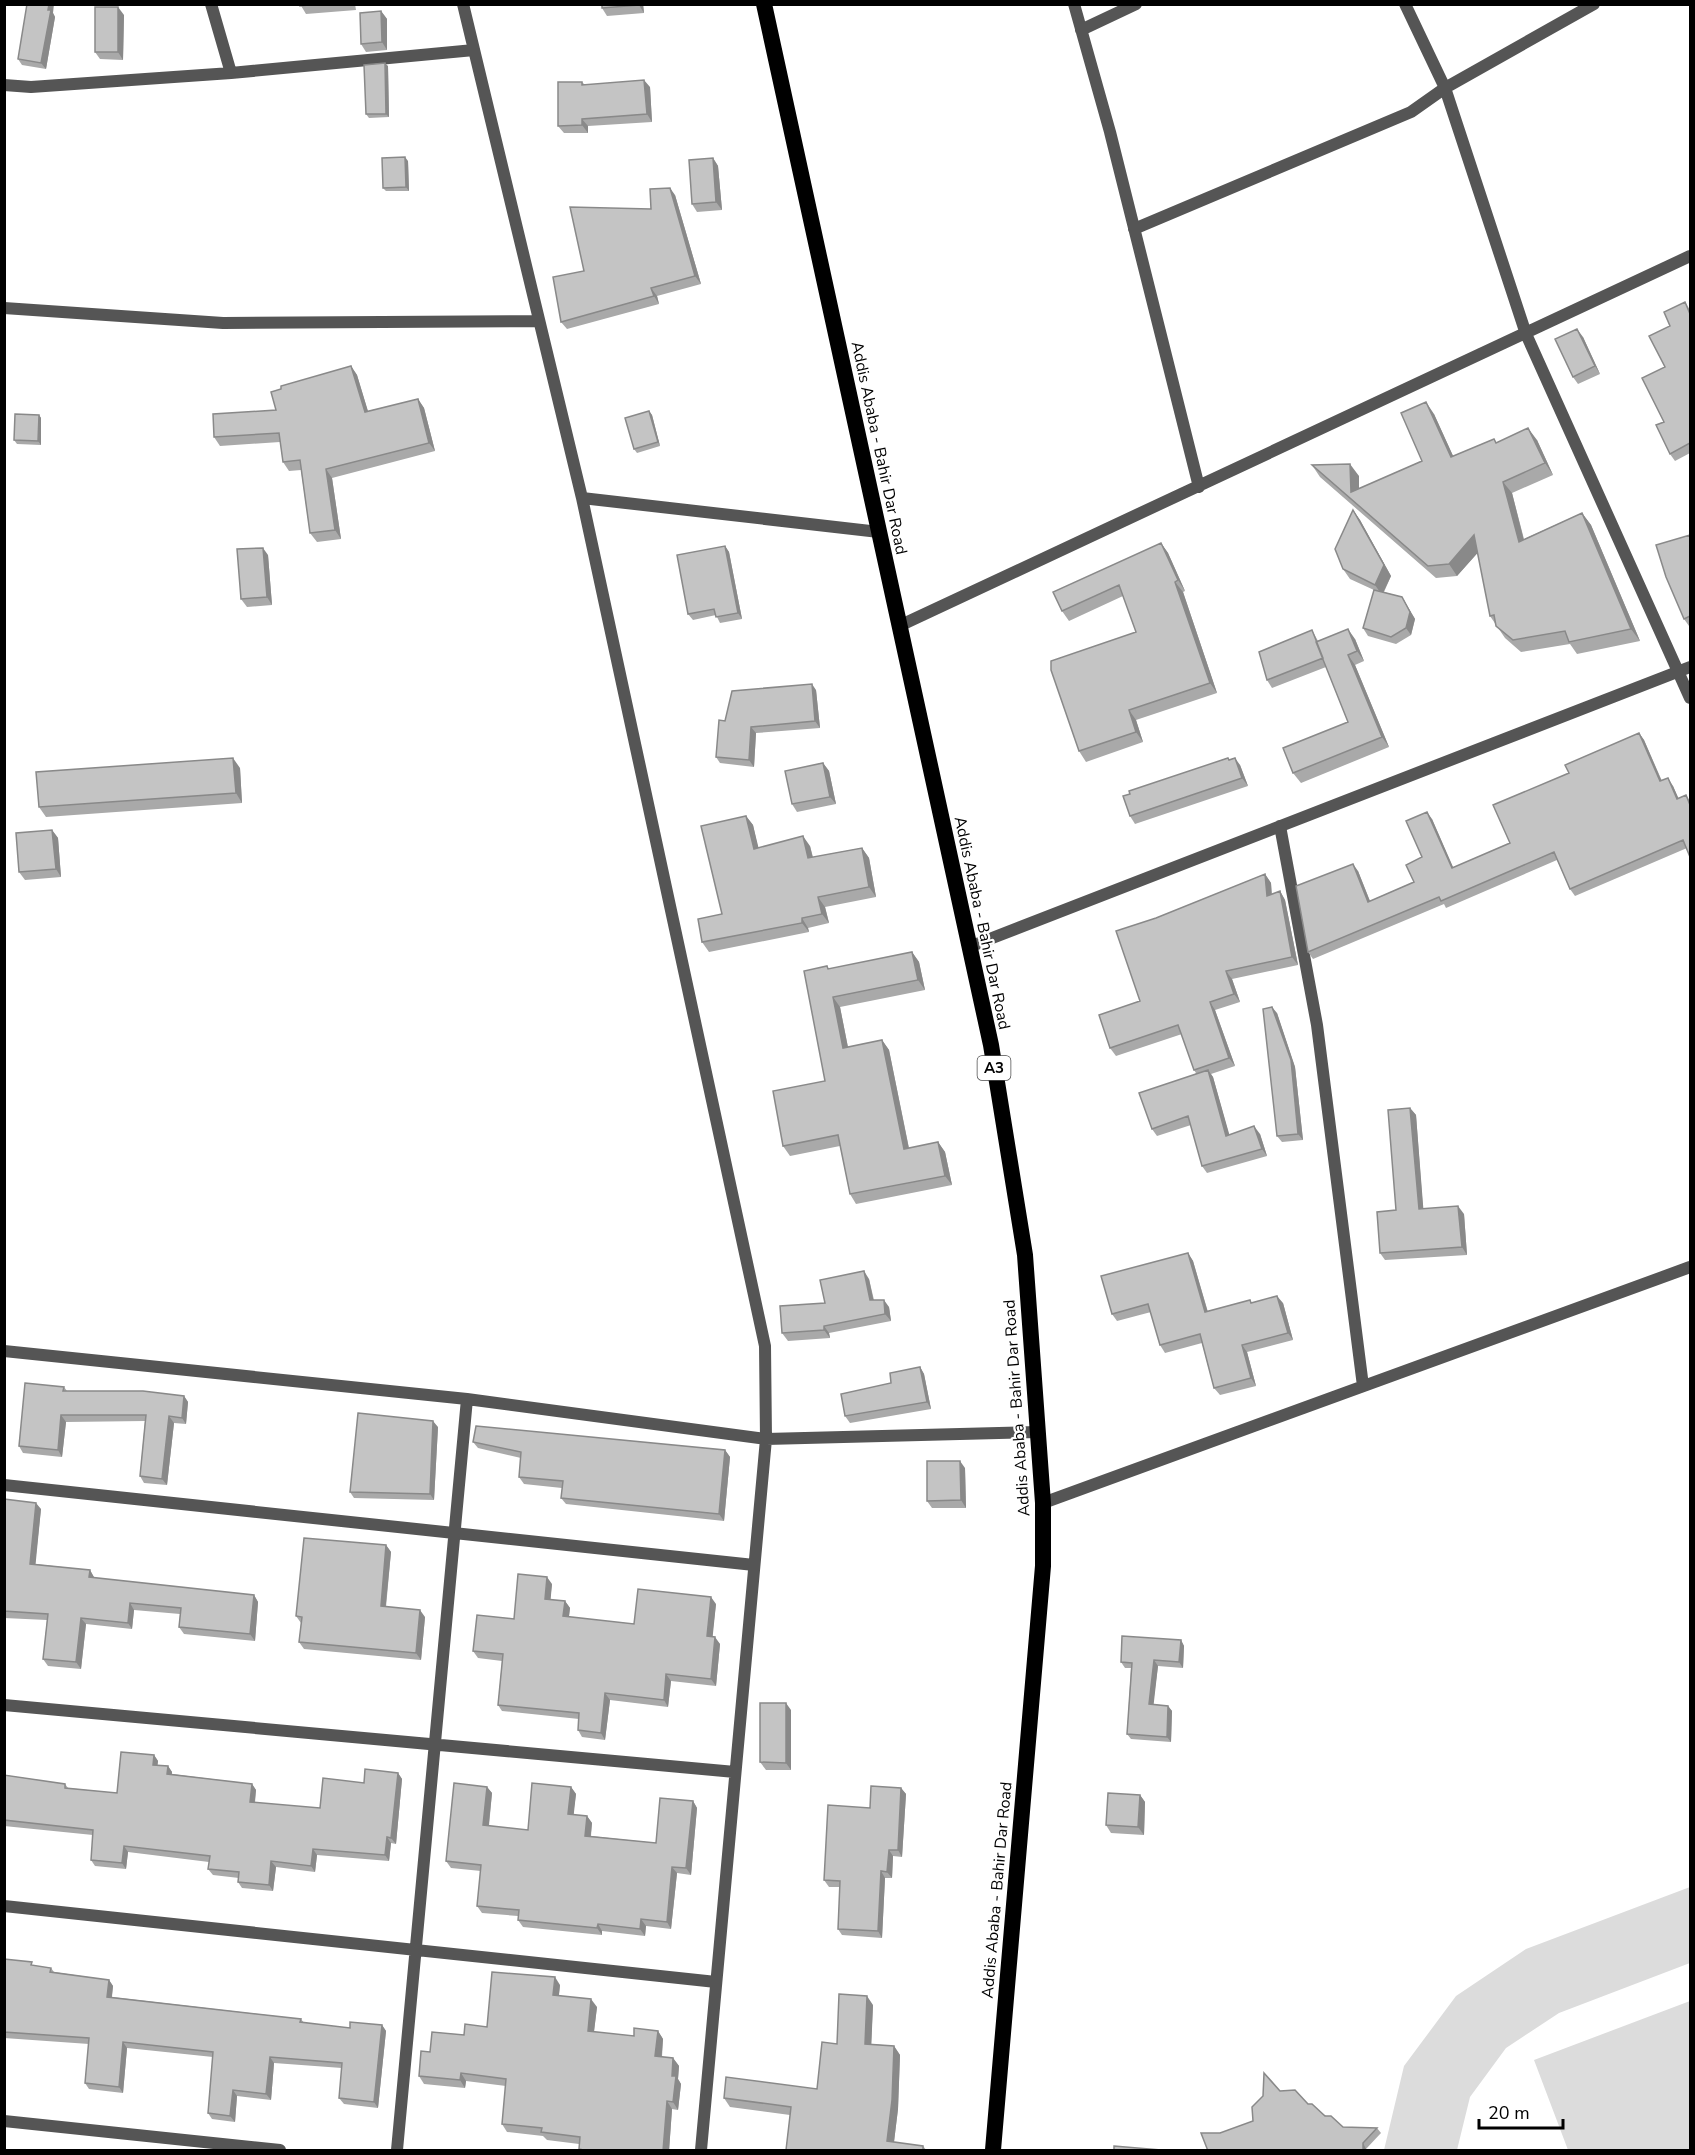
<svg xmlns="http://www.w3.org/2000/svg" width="1695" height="2155" font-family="'Nunito Sans',sans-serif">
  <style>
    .green { fill: #dcdcdc }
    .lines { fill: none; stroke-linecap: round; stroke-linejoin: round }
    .minor { stroke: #555; stroke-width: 12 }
    .trunk { stroke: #000; stroke-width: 16 }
    .wall { fill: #a9a9a9 }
    .shaded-wall { fill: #898989 }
    .building { fill: #c4c4c4; stroke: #898989; stroke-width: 1.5 }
    .labels { text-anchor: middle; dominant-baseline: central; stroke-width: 4.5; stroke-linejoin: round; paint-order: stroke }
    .shield { fill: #fff; stroke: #4c4c4c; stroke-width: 1.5 }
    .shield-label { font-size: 15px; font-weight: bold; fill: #000 }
    .street-label { font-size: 16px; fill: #000; stroke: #fff }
  </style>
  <rect width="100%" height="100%" fill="#fff"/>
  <!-- green -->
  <path class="green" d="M1690,1887V1963L1559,2013L1506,2048L1470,2097L1457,2150H1384L1404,2066L1456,1996L1526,1949Z
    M1690,2001V2150H1568L1534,2060Z"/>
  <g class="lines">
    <!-- minor -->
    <path class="minor" d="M211,4L231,73
      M463,4L582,498L765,1346L766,1439L701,2150
      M1074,4L1110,132L1199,487
      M1405,4L1445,88L1526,334L1690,698
      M1081,30L1136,4
      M4,85L31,87L231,73L474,50
      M1134,229L1411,112L1445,88L1594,4
      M4,308L223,323L539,321
      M582,498L879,532
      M899,626L1690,256
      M1280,826L1317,1025L1363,1386
      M969,947L1690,667
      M4,1351L467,1399L766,1439L1039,1432
      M4,1485L754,1565
      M1043,1503L1690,1267
      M4,1705L735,1772
      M4,1906L716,1982
      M4,2121L280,2150
      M397,2150L467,1399"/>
    <!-- trunk -->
    <path class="trunk" d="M764,4L991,1045L1025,1255L1043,1503V1566L993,2150"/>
  </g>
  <!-- wall -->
  <path class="wall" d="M300,4H355L356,10L306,14Z
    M643,4L644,13L607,16L602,8Z
    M381,11L387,19V50L366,52L361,44Z
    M53,13L55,17L46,69L22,65L18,59Z
    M124,15L123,60L100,59L95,52Z
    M388,66L389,117L369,118L366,114Z
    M582,82L584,84L650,87L652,122L588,126V133H564L558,126Z
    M713,158L718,166L722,210L697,212L692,204Z
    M408,161L409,191H386L383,188Z
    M675,195L701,284L657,296L659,304L567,329L561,322L584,271L651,209Z
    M1685,302L1690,310V453L1675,461L1670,454L1664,422L1670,326Z
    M1583,337L1600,374L1578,384L1573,377Z
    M351,366L357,375L368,412L418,399L424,408L435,451L332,478L341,539L317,542L310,533L301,470L289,471L283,462L280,442L220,446L214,437L276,410Z
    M649,411L652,415L660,446L637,453L634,449Z
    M1434,414L1453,456L1494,439L1497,443L1537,440L1553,475L1512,493L1524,539L1582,513L1591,525L1640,641L1577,654L1570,644L1521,652L1505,638L1490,616L1478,552L1457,576L1436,578L1320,477L1312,465L1359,476V489L1422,461Z
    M39,415L41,418V445L17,444L14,440Z
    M1353,510L1360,520L1391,576L1384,592L1402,597L1415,619L1411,635L1396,644L1368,636L1363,628L1374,590L1350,579L1343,569Z
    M1690,535V626H1689L1684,619Z
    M1161,543L1168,553L1185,591L1183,592L1217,693L1136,720L1143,742L1086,762L1079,751L1136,632L1123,596L1069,621L1062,611Z
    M725,546L729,552L742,619L720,623L716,615L693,620L688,614Z
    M268,555L272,605L247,607L241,599Z
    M1312,630L1318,641L1355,639L1364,661L1355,665L1389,747L1301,783L1293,773L1348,722L1326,667L1272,688L1267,680Z
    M816,690L820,728L756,733L754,767L720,763L716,757L725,721Z
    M1639,733L1644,740L1662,781L1673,786L1678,798L1686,795L1690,801V857L1687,848L1575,896L1570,889L1557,860L1446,908L1444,904L1313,959L1308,952L1358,871L1370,901L1414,882L1422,857L1432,819L1453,868L1510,843L1569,773Z
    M1230,760L1240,765L1248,786L1135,824L1130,816Z
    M823,763L829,771L836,804L797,812L792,804Z
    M240,768L242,803L46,817L39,807Z
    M746,816L753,825L758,848L810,846L813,857L862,848L869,858L876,897L825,907L829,923L808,928L809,932L709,952L702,942L722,914Z
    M52,830L58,838L61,877L25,880L19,872Z
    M1265,874L1271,883L1272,894L1280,891L1285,900L1298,965L1232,979L1240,1002L1215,1010L1235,1066L1211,1074L1213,1077L1229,1135L1260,1134L1267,1156L1207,1173L1202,1166L1191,1125L1157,1136L1152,1129L1196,1073L1194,1070L1182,1034L1116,1056L1110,1048L1140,1001L1156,918Z
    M912,952L919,962L925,990L840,1007L848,1047L882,1040L889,1050L909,1148L938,1142L945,1152L952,1185L856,1204L850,1194L840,1146L790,1156L783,1146L825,1081L829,969Z
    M1277,1013L1295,1067L1303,1140L1282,1142L1277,1136Z
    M1410,1108L1416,1115L1423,1209L1464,1214L1467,1255L1385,1260L1380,1253L1396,1210Z
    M1188,1253L1193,1261L1208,1312L1252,1303H1283L1293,1340L1247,1352L1256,1386L1220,1395L1214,1388L1202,1343L1165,1353L1160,1345L1151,1312L1117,1321L1112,1314Z
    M869,1279L874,1300L889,1307L891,1321L829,1333L830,1338L788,1341L782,1333Z
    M920,1367L924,1374L931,1409L850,1423L845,1416L891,1383Z
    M64,1387L67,1391L184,1396L188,1402L186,1424L174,1423L167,1485L144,1483L140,1476L145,1421L66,1422L62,1457L23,1453L19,1446Z
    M438,1427L434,1500L354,1498L350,1492Z
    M473,1442L725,1450L730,1457L724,1521L566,1504L561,1498L562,1488L524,1484L519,1477L521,1458L478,1448Z
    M965,1468L966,1508H932L927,1501Z
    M4,1499L41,1509L35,1564L90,1570L94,1578L254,1595L258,1602L255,1641L184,1634L179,1627L180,1614L134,1610L132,1629L86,1624L81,1669L48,1666L43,1659L47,1620L4,1618Z
    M386,1545L391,1552L386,1607L425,1617L421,1660L304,1649L299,1642L301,1623L296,1616Z
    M552,1584L550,1600L565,1601L570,1608L569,1617L634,1624L716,1604L712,1637L720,1644L716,1686L671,1681L668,1707L610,1700L605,1740L582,1737L578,1730L579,1719L502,1711L498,1705L502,1661L478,1658L473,1651L514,1619Z
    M1181,1640L1184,1646L1183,1668L1158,1666L1153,1704L1168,1706L1172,1711L1171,1742L1131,1739L1127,1734L1131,1668H1125L1121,1662Z
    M791,1710V1770H766L760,1762Z
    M154,1755L158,1761L157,1765L168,1766L172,1772V1774L252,1784L256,1790L255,1803L320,1808L364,1783L398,1773L402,1779L396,1844L391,1843L389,1861L317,1855L315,1872L276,1867L273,1891L242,1888L238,1882L239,1878L213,1875L208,1869L209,1862L128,1852L126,1869L95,1866L91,1860L93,1835L4,1826V1775L65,1784L68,1788L117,1793Z
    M487,1787L492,1793L489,1826L528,1830L571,1787L576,1794L573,1815L587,1816L592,1823L591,1836L656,1843L693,1801L697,1808L691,1875L677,1873L671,1929L646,1926L645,1936L602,1931V1935L523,1927L518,1920V1916L482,1913L477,1906L481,1871L451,1868L446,1861Z
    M901,1788L906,1794L902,1857L893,1856L892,1878H885L882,1938L842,1935L838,1929L840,1887H829L824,1880L870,1808Z
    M1140,1795L1145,1802L1144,1835L1111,1833L1106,1825Z
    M4,1959L34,1966L51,1968L54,1972L109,1980L113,1986L112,1997L301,2019L304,2023L350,2028L382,2025L386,2031L378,2108L344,2104L339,2098L342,2068L274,2063L271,2100L237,2096L235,2122L212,2119L208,2113L213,2057L127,2048L123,2093L89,2089L85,2083L89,2044L4,2038Z
    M560,1985L559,1995L597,2007L594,2032L634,2036L658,2031L663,2039L662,2057L673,2058L679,2066L678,2079L681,2084L678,2110L672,2109L669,2151H580L579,2149V2144L547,2140L543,2136L507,2132L502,2124L506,2086L466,2081L465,2088L424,2084L419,2076L464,2035L487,2027Z
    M873,2005L871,2044L894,2046L900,2055L898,2109L894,2142L923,2146L927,2151H787L786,2150L790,2115L730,2107L724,2098L817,2089L837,2044Z
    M1280,2091L1308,2104L1343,2127L1377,2128L1381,2133L1366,2149V2151H1208L1220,2133L1253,2121L1263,2096Z"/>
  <!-- shaded-wall -->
  <path class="shaded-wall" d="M49,4H54L53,13L55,17L46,69L41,63Z
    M639,4H643L644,13L639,5Z
    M118,7L124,15L123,60L118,52Z
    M381,11L387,19V50L382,42Z
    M385,63L388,66L389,117L386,114Z
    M644,80L650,87L652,122L647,114Z
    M582,119L588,126V133L582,125Z
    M405,157L408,161L409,191L406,187Z
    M713,158L718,166L722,210L716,202Z
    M670,188L675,195L701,284L695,276Z
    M651,288L657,296L659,304L654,296Z
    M1577,329L1583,337L1600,374L1595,366Z
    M351,366L357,375L371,421L365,412Z
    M418,399L424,408L435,451L429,443Z
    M1426,402L1434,414L1459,469L1451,457Z
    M649,411L652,415L660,446L658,442Z
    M39,415L41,418V445L38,441Z
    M1528,428L1537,440L1553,475L1545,463Z
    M1350,464L1359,476V504L1351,492Z
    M326,469L332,478L341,539L335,530Z
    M1503,482L1512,493L1527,553L1519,542Z
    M1353,510L1360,520L1391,576L1382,595L1375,585Z
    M1582,513L1591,525L1640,641L1631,629Z
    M1474,535L1483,547L1457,576L1449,564Z
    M1161,543L1168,553L1185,591L1178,580Z
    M725,546L729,552L742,619L738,613Z
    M263,548L268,555L272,605L267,597Z
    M1175,582L1183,592L1217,693L1210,683Z
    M1402,597L1415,619L1411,635L1406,628Z
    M1348,629L1355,639L1364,661L1357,651Z
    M1348,655L1355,665L1389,747L1382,737Z
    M812,684L816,690L820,728L815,721Z
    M1129,710L1136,720L1143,742L1136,732Z
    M751,727L756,733L754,767L749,760Z
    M1639,733L1644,740L1665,789L1660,781Z
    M233,758L240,768L242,803L236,793Z
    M1235,758L1240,765L1248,786L1242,778Z
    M823,763L829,771L836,804L830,797Z
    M1668,778L1673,786L1682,806L1677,799Z
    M1427,812L1432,819L1457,876L1452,868Z
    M746,816L753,825L761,858L754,849Z
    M52,830L58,838L61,877L56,869Z
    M803,836L810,846L815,868L808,858Z
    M862,848L869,858L876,897L869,887Z
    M1353,864L1358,871L1373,909L1368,902Z
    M1265,874L1271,883L1272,905L1267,896Z
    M1280,891L1285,900L1298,965L1292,957Z
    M818,897L825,907L829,923L822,914Z
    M802,918L808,928L809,932L802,923Z
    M912,952L919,962L925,990L918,980Z
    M1226,971L1232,979L1240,1002L1234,994Z
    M833,997L840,1007L850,1058L843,1048Z
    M1210,1002L1215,1010L1235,1066L1229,1058Z
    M1272,1007L1277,1013L1295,1067L1303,1140L1298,1134Z
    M882,1040L889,1050L911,1159L904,1149Z
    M1208,1070L1213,1077L1232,1144L1226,1136Z
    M1410,1108L1416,1115L1424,1217L1419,1209Z
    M1254,1126L1260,1134L1267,1156L1262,1149Z
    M938,1142L945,1152L952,1185L945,1176Z
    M1458,1206L1464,1214L1467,1255L1462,1247Z
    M1188,1253L1193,1261L1210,1320L1205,1312Z
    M864,1271L869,1279L875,1308L870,1300Z
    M1277,1296L1283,1303L1293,1340L1288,1333Z
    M884,1300L889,1307L891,1321L885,1314Z
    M824,1326L829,1333L830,1338L824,1330Z
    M1242,1345L1247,1352L1256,1386L1251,1378Z
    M920,1367L924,1374L931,1409L927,1402Z
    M184,1396L188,1402L186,1424L182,1418Z
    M61,1415L66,1422L62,1457L58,1450Z
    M169,1416L174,1423L167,1485L162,1479Z
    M433,1421L438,1427L434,1500L430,1494Z
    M725,1450L730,1457L724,1521L719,1514Z
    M960,1461L965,1468L966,1508L961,1500Z
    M36,1503L41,1509L35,1570L30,1564Z
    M386,1545L391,1552L385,1613L381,1606Z
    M90,1570L94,1577V1584L89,1577Z
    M547,1577L552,1584L550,1606L545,1599Z
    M254,1595L258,1602L255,1641L250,1634Z
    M711,1597L716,1604L712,1643L707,1636Z
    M565,1601L570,1608L568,1623L563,1616Z
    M130,1603L134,1610L132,1629L128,1623Z
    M420,1610L425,1617L421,1660L416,1653Z
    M81,1618L86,1624L81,1669L76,1662Z
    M715,1637L720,1644L716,1686L711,1679Z
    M1181,1640L1184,1646L1183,1668L1179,1662Z
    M1154,1660L1158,1666L1153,1710L1149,1704Z
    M666,1674L671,1681L668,1707L664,1700Z
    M605,1693L610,1700L605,1740L601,1733Z
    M786,1703L791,1710V1770L786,1763Z
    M1168,1706L1172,1711L1171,1742L1167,1737Z
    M154,1755L158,1761L157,1771L153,1765Z
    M168,1766L172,1772L171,1780L167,1774Z
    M398,1773L402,1779L396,1844L391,1838Z
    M252,1784L256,1790L254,1808L250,1802Z
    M487,1787L492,1793L488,1832L483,1825Z
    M571,1787L576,1794L573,1821L568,1814Z
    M901,1788L906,1794L902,1857L898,1850Z
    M1140,1795L1145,1802L1144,1835L1138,1827Z
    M693,1801L697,1808L691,1875L686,1868Z
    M587,1816L592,1823L590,1842L585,1836Z
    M387,1837L391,1843L389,1861L385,1855Z
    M124,1846L128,1852L126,1869L122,1863Z
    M313,1849L317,1855L315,1872L311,1866Z
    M889,1850L893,1856L892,1878L887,1872Z
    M271,1861L276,1867L273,1891L269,1885Z
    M672,1867L677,1873L671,1929L667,1922Z
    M881,1871L885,1878L882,1938L878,1931Z
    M641,1919L646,1926L645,1936L640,1929Z
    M598,1924L602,1931V1935L597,1928Z
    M555,1977L560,1985L558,2002L553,1995Z
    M109,1980L113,1986L111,2003L107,1997Z
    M867,1996L873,2005L871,2053L865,2044Z
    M591,1999L597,2007L593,2039L588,2031Z
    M382,2025L386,2031L378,2108L374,2102Z
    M658,2031L663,2039L661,2064L655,2056Z
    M123,2042L127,2048L123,2093L119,2087Z
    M894,2046L900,2055L898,2109L893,2150L887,2141Z
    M270,2057L274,2063L271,2100L266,2094Z
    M673,2058L679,2066L678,2079L681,2084L678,2110L673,2102L672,2076Z
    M461,2073L466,2081L465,2088L460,2080Z
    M233,2090L237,2096L235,2122L230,2116Z
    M667,2101L672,2109L669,2151H663Z
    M1363,2143L1366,2149V2151H1363Z"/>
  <!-- building -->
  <path class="building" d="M27,4H49L48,10H51L41,63L18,59Z
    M300,4H319L300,6Z
    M602,4H639V5L602,8Z
    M95,7H118V52H95Z
    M381,11L382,42L361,44L360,13Z
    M385,63L386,114H366L364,65Z
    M644,80L647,114L582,119V125L558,126V82H582V85Z
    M405,157L406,187L383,188L382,158Z
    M713,158L716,202L692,204L689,160Z
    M670,188L695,276L651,288L654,296L561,322L553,277L584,271L570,207L651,209L650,189Z
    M1685,302L1690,314V443L1670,454L1656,425L1664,422L1642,378L1665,367L1649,336L1670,326L1664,312Z
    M1577,329L1595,366L1573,377L1555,339Z
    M351,366L365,412L418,399L429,443L326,469L335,530L310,533L300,460L283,462L279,433L214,437L213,414L276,410L271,392L281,389V386Z
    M1426,402L1451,457L1494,439L1496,443L1528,428L1545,463L1503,482L1519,542L1582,513L1631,629L1569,642L1565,631L1513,640L1496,626L1494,615L1490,616L1474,535L1449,564L1428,566L1312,465L1350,464L1351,492L1422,461L1401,413Z
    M649,411L658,442L634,449L625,418Z
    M15,414L39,415L38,441L14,440Z
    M1353,510L1384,565L1375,585L1343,569L1335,549Z
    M1690,535V616L1684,619L1666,577L1656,545Z
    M1161,543L1178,580L1175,582L1210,683L1129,710L1136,732L1079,751L1051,670V661L1136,632L1119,585L1062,611L1053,592Z
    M725,546L738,613L716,617L714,609L688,614L677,555Z
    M263,548L267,597L241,599L237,549Z
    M1374,590L1402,597L1410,612L1406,628L1391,637L1363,628Z
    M1348,629L1357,651L1348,655L1382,737L1293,773L1283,748L1348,722L1316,642Z
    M1312,630L1323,658L1267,680L1259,652Z
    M812,684L815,721L751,727L749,760L716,757L719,720L725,721L732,691Z
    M1639,733L1660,781L1668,778L1677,799L1686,795L1690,805V857L1683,840L1570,889L1554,852L1441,901L1439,897L1308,952L1296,886L1353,864L1368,902L1414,882L1406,865L1422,857L1406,821L1427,812L1452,868L1510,843L1493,805L1569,773L1565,765Z
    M233,758L236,793L39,807L36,772Z
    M1228,758L1229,760L1235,758L1242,778L1130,816L1123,796L1130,794L1129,791Z
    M823,763L830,797L792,804L785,771Z
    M746,816L754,849L803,836L808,858L862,848L869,887L818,897L822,914L802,918V923L702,942L698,919L722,914L701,826Z
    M52,830L56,869L19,872L16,833Z
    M1265,874L1267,896L1280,891L1292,957L1226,971L1234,994L1210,1002L1229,1058L1194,1070L1178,1025L1110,1048L1099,1015L1140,1001L1116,931L1156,918Z
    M912,952L918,980L833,997L843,1048L882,1040L904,1149L938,1142L945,1176L850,1194L838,1135L783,1146L773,1091L825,1081L804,971L827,966L828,969Z
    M1272,1007L1291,1060L1298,1134L1277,1136L1263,1009Z
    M1208,1070L1226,1136L1254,1126L1262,1149L1202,1166L1188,1116L1152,1129L1139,1093Z
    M1410,1108L1419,1209L1458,1206L1462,1247L1380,1253L1377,1212L1396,1210L1388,1110Z
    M1188,1253L1205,1312L1250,1300L1251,1303L1277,1296L1288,1333L1242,1345L1251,1378L1214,1388L1200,1334L1160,1345L1148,1304L1112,1314L1101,1276Z
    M864,1271L870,1300H884L885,1314L824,1326V1330L782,1333L780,1306L825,1303L820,1280Z
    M920,1367L927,1402L845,1416L841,1394L891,1383L890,1373Z
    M25,1383L64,1387L63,1391H143L184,1396L182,1418L169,1416L162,1479L140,1476L146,1415H61L58,1450L19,1446Z
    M358,1413L433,1421L430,1494L350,1492Z
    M476,1426L725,1450L719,1514L561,1498L563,1481L519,1477L521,1452L473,1442Z
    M927,1461H960L961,1500L927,1501Z
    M4,1499L36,1503L30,1564L90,1570L89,1577L254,1595L250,1634L179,1627L181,1608L130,1603L128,1623L81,1618L76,1662L43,1659L48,1614L4,1611Z
    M304,1538L386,1545L381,1606L420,1610L416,1653L299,1642L302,1617L296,1616Z
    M518,1574L547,1577L545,1599L565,1601L563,1616L634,1624L638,1589L711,1597L707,1636L715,1637L711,1679L666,1674L664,1700L605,1693L601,1733L578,1730L579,1713L498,1705L503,1654L473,1651L477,1615L514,1619Z
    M1122,1636L1181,1640L1179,1662L1154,1660L1149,1704L1168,1706L1167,1737L1127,1734L1132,1663L1121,1662Z
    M760,1703H786V1763L760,1762Z
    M121,1752L154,1755L153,1765L168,1766L167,1774L252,1784L250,1802L320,1808L323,1778L364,1783L365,1769L398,1773L391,1838L387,1837L385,1855L313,1849L311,1866L271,1861L269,1885L238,1882L239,1872L208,1869L210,1856L124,1846L122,1863L91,1860L93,1830L4,1820V1775L65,1784V1788L117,1793Z
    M454,1783L487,1787L483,1825L528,1830L532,1783L571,1787L568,1814L587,1816L585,1836L656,1843L660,1798L693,1801L686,1868L672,1867L667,1922L641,1919L640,1929L598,1924L597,1928L518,1920L519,1910L477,1906L481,1865L446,1861Z
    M871,1786L901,1788L898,1850H889L887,1872L881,1871L878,1931L838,1929L840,1881L824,1880L828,1805L870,1808Z
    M1108,1793L1140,1795L1138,1827L1106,1825Z
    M4,1959L32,1962L31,1965L51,1968L50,1972L109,1980L107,1997L301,2019L300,2022L350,2028V2022L382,2025L374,2102L339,2098L342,2063L270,2057L266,2094L233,2090L230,2116L208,2113L213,2052L123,2042L119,2087L85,2083L89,2038L4,2032Z
    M492,1972L555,1977L553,1995L591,1999L588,2031L634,2036V2028L658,2031L655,2056L673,2058L672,2076H676L673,2102L667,2101L663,2151H588L579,2149L580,2137L541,2132L542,2128L502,2124L506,2079L461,2073L460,2080L419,2076L421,2051L430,2052L432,2032L464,2035L465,2024L487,2027Z
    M839,1994L867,1996L865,2044L894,2046L892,2100L887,2141L923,2146V2151H793L786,2150L791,2107L724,2098L726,2077L817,2089L822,2042L837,2044Z
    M1264,2073L1280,2091L1295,2090L1308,2104H1312L1325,2116H1331L1343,2127L1377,2128L1363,2143V2151H1208L1201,2133H1220L1253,2121L1252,2107L1263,2096Z
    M1114,2146L1173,2151H1114Z"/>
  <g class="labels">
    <!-- shield labels -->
    <rect class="shield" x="977.5" y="1056" width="33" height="24" rx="4.5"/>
    <g class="shield-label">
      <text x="994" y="1068">A3</text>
    </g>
    <!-- street labels -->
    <g class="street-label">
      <text transform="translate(879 448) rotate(78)">Addis Ababa - Bahir Dar Road</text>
      <text transform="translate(982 923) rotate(78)">Addis Ababa - Bahir Dar Road</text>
      <text transform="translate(1017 1408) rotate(-94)">Addis Ababa - Bahir Dar Road</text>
      <text transform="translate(997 1890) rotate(-85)">Addis Ababa - Bahir Dar Road</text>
    </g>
  </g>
  <!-- border -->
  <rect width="1695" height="2155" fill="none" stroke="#000000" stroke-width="12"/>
  <!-- scale -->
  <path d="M1479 2119v9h84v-9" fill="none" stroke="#000000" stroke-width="3"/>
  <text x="1488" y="2119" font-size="18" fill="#000000" stroke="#ffffff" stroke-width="4.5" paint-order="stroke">20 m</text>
</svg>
